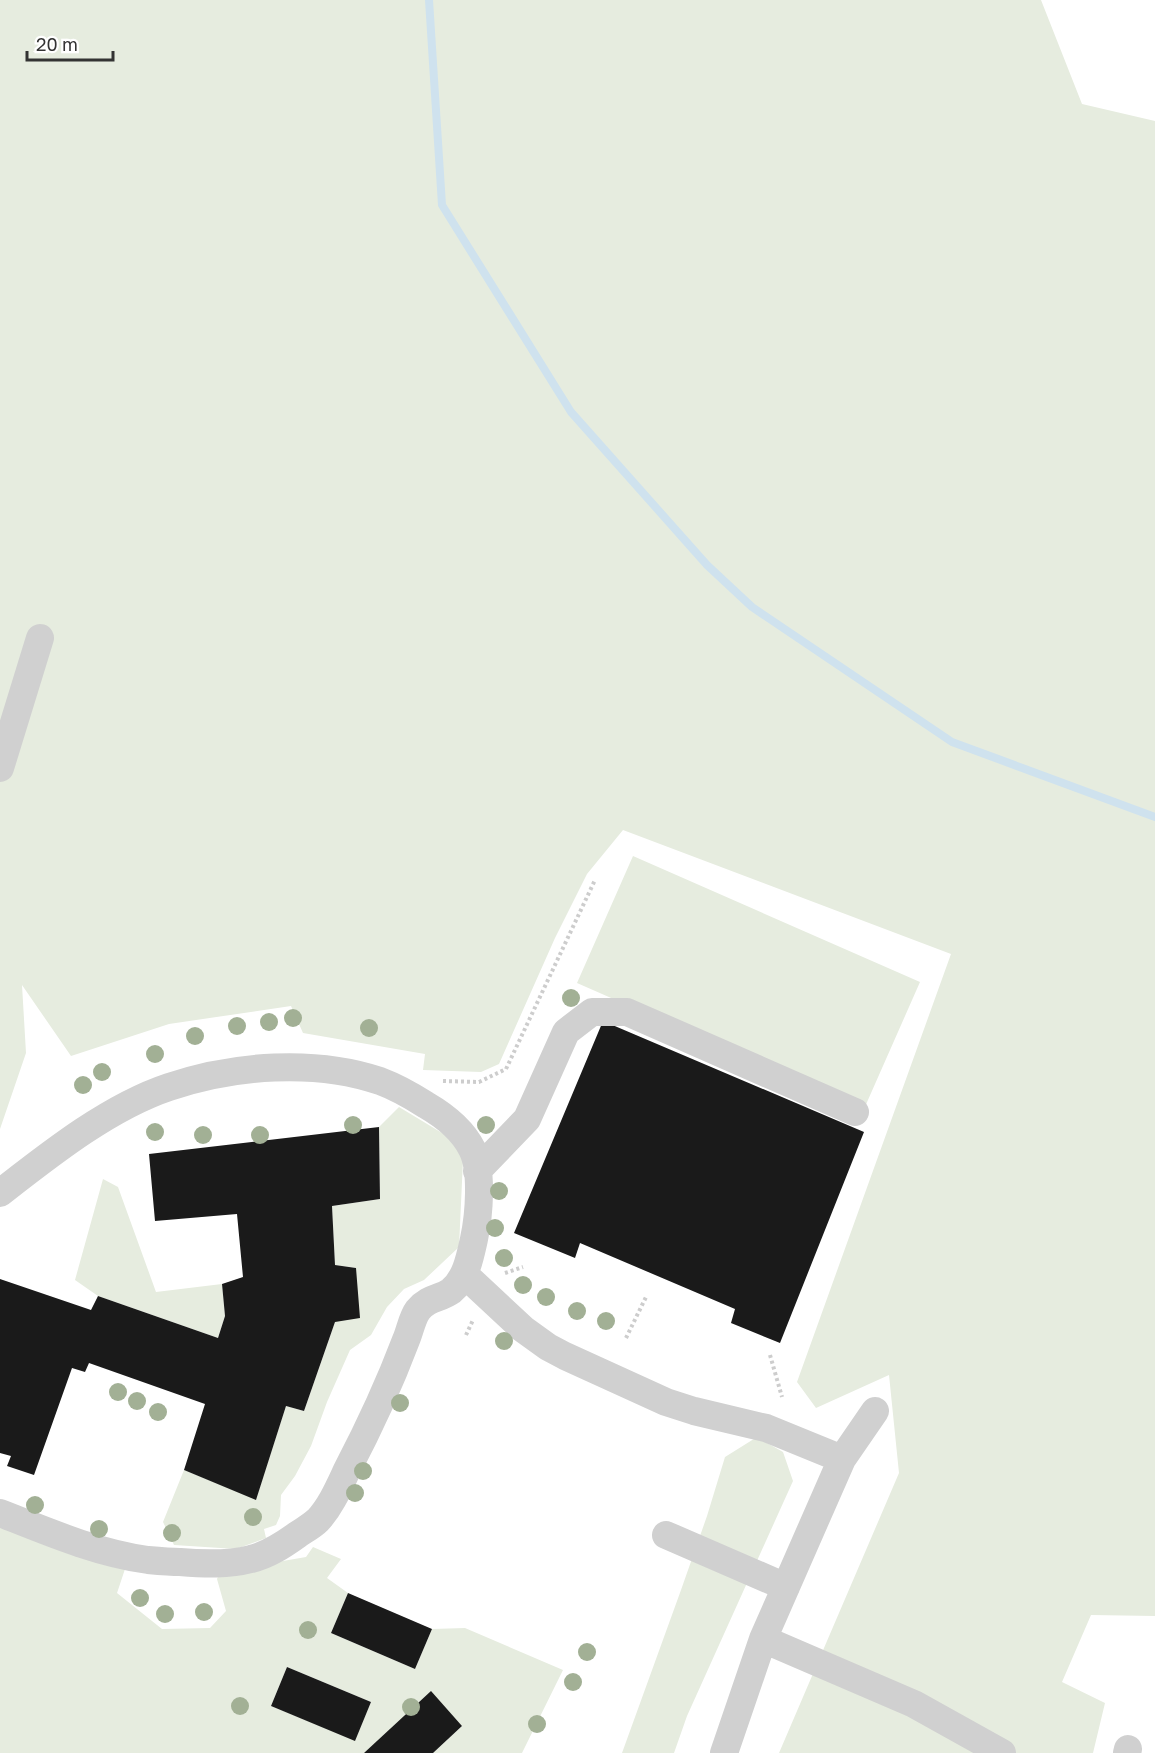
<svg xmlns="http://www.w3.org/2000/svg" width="1155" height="1753" font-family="'Golos Text',sans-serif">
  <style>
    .green { fill: #e6ecdf; fill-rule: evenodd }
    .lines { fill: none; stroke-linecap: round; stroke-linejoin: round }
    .stream { stroke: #cfe2ee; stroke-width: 8 }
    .building { fill: #1a1a1a }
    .path { stroke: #cdcdcd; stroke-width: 4; stroke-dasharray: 3 3; stroke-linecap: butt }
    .minor { stroke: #d0d0d0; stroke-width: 28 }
    .tree { fill: #a2b095 }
  </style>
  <rect width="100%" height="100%" fill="#fff"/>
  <!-- green -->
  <path class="green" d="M0,0H1041L1082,104L1155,121V1616L1091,1615L1062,1682L1105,1703L1093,1753H779L899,1473L889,1375L816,1408L797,1382L951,954L623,830L587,874L555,938L499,1064L481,1072L423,1070L425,1054L303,1033L291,1006L169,1024L71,1056L22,985L26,1053L0,1129Z
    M633,856L920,982L864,1109L577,983Z
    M399,1107L452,1139L463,1160L459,1247L424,1280L404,1289L387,1307L371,1335L350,1350L327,1402L311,1446L295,1476L281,1495L280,1516L276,1525L264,1529L266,1538L236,1549L174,1545L163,1522L184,1470L256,1499L286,1406L304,1411L335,1322L356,1268L335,1265L332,1206L380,1199L379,1127Z
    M103,1179L118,1187L156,1292L222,1284L225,1316L218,1338L98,1296L75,1280Z
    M757,1437L783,1452L793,1481L687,1716L674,1753H622L681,1590L707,1516L725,1457Z
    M0,1525L126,1566L117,1593L162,1629L210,1628L226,1611L217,1579L220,1572L306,1557L313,1547L341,1559L327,1578L348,1593L331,1633L415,1669L432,1629L465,1628L563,1670L522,1753H433L462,1726L431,1692L365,1753H0ZM287,1667L371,1702L355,1740L271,1706Z"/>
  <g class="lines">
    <!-- stream -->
    <path class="stream" d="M429,0L442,205L571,412L707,565L752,607L952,742L1155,817"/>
  </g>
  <!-- building -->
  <path class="building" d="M603,1021L864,1132L780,1343L731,1323L735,1309L580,1243L575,1258L514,1233Z
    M379,1127L380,1199L332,1206L335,1265L356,1268L360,1318L335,1322L304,1411L286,1406L256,1500L184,1470L205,1404L89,1363L85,1372L72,1368L34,1475L7,1466L11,1456L0,1453V1279L91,1310L98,1296L218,1338L225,1316L222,1284L243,1277L237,1214L155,1221L149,1154Z
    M348,1593L432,1629L415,1669L331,1633Z
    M287,1667L371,1702L355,1741L271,1706Z
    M431,1691L462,1726L433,1753H364Z"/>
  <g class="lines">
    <!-- path -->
    <path class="path" d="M443,1081L479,1082L506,1069L595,880
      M505,1273L523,1267
      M466,1335L473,1320
      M626,1338L646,1297
      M770,1355L782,1397"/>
    <!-- minor -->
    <path class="minor" d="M0,768L40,638
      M477,1171L527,1119L566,1032L592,1012H627L855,1112
      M0,1193C50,1154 109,1107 169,1087C234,1065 315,1059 380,1081C396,1087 412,1096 426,1105C445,1116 462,1129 472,1149C483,1170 479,1216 474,1239C470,1257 466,1279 451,1291C440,1299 429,1297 418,1310C412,1318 410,1331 406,1340C389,1385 369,1428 347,1470C339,1487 331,1506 318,1520C312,1526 304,1530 297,1535C283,1545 268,1555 251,1559C228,1565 204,1564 180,1562C170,1562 159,1561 148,1560C97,1553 48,1532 0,1513
      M464,1274L523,1329L548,1347L565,1356L666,1402L694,1411L766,1428L842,1459
      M666,1535L786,1587
      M763,1639L914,1704L1002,1753
      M724,1753L763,1639L842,1459L875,1411
      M1127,1753L1128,1749"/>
  </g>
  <!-- trees -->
  <g class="tree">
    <circle cx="571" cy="998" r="9"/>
    <circle cx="293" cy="1018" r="9"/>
    <circle cx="269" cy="1022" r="9"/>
    <circle cx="237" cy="1026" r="9"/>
    <circle cx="369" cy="1028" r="9"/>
    <circle cx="195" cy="1036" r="9"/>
    <circle cx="155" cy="1054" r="9"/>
    <circle cx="102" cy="1072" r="9"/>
    <circle cx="83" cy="1085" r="9"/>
    <circle cx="353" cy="1125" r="9"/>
    <circle cx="486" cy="1125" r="9"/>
    <circle cx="155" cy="1132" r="9"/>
    <circle cx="203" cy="1135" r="9"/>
    <circle cx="260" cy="1135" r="9"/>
    <circle cx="499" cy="1191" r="9"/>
    <circle cx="495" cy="1228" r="9"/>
    <circle cx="504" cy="1258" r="9"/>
    <circle cx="523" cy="1285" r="9"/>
    <circle cx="546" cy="1297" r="9"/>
    <circle cx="577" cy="1311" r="9"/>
    <circle cx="606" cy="1321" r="9"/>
    <circle cx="504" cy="1341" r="9"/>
    <circle cx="118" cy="1392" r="9"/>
    <circle cx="137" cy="1401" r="9"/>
    <circle cx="400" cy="1403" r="9"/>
    <circle cx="158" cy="1412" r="9"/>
    <circle cx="363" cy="1471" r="9"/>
    <circle cx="355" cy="1493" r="9"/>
    <circle cx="35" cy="1505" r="9"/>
    <circle cx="253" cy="1517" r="9"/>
    <circle cx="99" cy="1529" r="9"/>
    <circle cx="172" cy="1533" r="9"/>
    <circle cx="140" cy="1598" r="9"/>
    <circle cx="204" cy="1612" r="9"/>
    <circle cx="165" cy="1614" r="9"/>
    <circle cx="308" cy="1630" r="9"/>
    <circle cx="587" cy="1652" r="9"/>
    <circle cx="573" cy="1682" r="9"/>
    <circle cx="240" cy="1706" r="9"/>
    <circle cx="411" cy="1707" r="9"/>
    <circle cx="537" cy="1724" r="9"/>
  </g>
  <!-- scale -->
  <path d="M27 51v9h86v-9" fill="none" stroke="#333333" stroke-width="3"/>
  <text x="36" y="51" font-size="18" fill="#333333" stroke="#ffffff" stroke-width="4.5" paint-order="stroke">20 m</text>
</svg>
